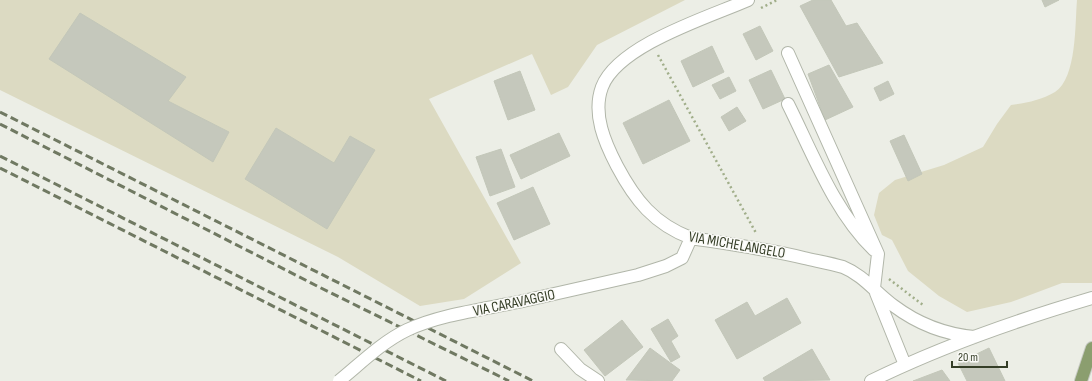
<svg xmlns="http://www.w3.org/2000/svg" width="1092" height="381" font-family="'Sofia Sans Condensed',sans-serif">
  <style>
    .green { fill: #dcdac2 }
    .building { fill: #c5c8bc; stroke: #c3c7b9 }
    .lines { fill: none; stroke-linecap: round; stroke-linejoin: round }
    .minor-casing { stroke: #b1b6a9; stroke-width: 14 }
    .major-casing { stroke: #c6c9c3; stroke-width: 14 }
    .path { stroke: #a1ae8a; stroke-width: 2.5; stroke-dasharray: 2 3; stroke-linecap: butt }
    .minor { stroke: #fff; stroke-width: 12 }
    .major { stroke: #8b9e6f; stroke-width: 12 }
    .rail { stroke: #707962; stroke-width: 3; stroke-dasharray: 8 4; stroke-linecap: butt }
    .minor-bridge-casing { stroke: #b1b6a9; stroke-width: 14; stroke-linecap: butt }
    .minor-bridge { stroke: #fff; stroke-width: 12 }
    .labels { text-anchor: middle; dominant-baseline: central; stroke-width: 3; stroke-linejoin: round; paint-order: stroke }
    .street-label { font-size: 15px; fill: #353e27; stroke: #fafaf7 }
  </style>
  <rect width="100%" height="100%" fill="#eceee6"/>
  <!-- green -->
  <path class="green" d="M0,0H685L597,45L568,87L551,95L532,54L429,99L521,263L464,299L420,306L338,257L0,90Z
    M1077,0H1092V283H1062L1011,302L967,312L939,296L908,271L892,240L882,235L874,215L879,193L895,180L944,165L983,147L997,124L1011,105C1027,103 1041,100 1055,92C1077,78 1075,23 1077,0Z"/>
  <!-- building -->
  <path class="building" d="M813,0H831L846,26L857,23L883,63L839,77L800,6Z
    M1042,0H1059L1045,7Z
    M80,13L186,77L168,101L229,132L213,162L49,59Z
    M760,26L773,51L756,60L743,34Z
    M712,46L724,72L693,87L681,61Z
    M829,65L853,107L825,120L808,74Z
    M771,70L785,99L763,109L749,80Z
    M520,71L535,110L508,120L494,81Z
    M729,77L736,91L720,99L712,85Z
    M888,81L894,94L880,101L874,88Z
    M669,100L690,141L643,164L623,123Z
    M737,107L746,121L729,131L721,117Z
    M276,128L334,163L350,136L375,150L327,229L245,179Z
    M559,133L570,156L521,179L510,155Z
    M904,135L922,174L908,181L890,141Z
    M501,149L515,187L490,196L476,157Z
    M533,187L550,224L514,240L497,203Z
    M787,298L801,323L737,359L715,320L747,302L755,316Z
    M668,319L678,336L671,341L680,357L671,362L651,329Z
    M622,320L643,347L605,376L584,350Z
    M650,348L680,370L672,381L626,380Z
    M989,348L1005,381H967L958,363Z
    M812,349L830,380L765,381L763,378Z
    M942,370L950,381H913Z"/>
  <g class="lines">
    <defs>
      <path id="minor" d="M748,0C709,17 618,45 602,87C592,114 605,143 617,166C635,200 654,224 691,238C729,244 767,249 804,258C817,261 830,263 843,267C863,275 876,293 894,306C918,324 944,334 974,337
        M788,53L878,254L874,288
        M788,104C813,154 834,211 874,250
        M876,293L905,365
        M523,301L638,275L666,266L682,258L691,238
        M561,349L580,369L598,381
        M871,381C942,346 1017,320 1092,298"/>
      <path id="major" d="M1081,381L1092,348"/>
    </defs>
    <!-- minor casing -->
    <use href="#minor" class="minor-casing"/>
    <!-- major casing -->
    <use href="#major" class="major-casing"/>
    <!-- path -->
    <path class="path" d="M761,8L777,0
      M658,55L756,233
      M889,279L923,305"/>
    <!-- minor -->
    <use href="#minor" class="minor"/>
    <!-- major -->
    <use href="#major" class="major"/>
    <!-- rail -->
    <path class="rail" d="M0,112L533,381
      M0,124L321,288L509,381
      M0,156L446,381
      M0,168L421,381"/>
    <defs>
      <path id="minor-bridge" d="M339,381C361,363 382,342 407,330C441,314 486,309 523,301"/>
    </defs>
    <!-- minor-bridge casing -->
    <use href="#minor-bridge" class="minor-bridge-casing"/>
    <!-- minor-bridge -->
    <use href="#minor-bridge" class="minor-bridge"/>
  </g>
  <g class="labels">
    <!-- street labels -->
    <g class="street-label">
      <text transform="translate(737 245) rotate(10)">VIA MICHELANGELO</text>
      <text transform="translate(514 303) rotate(-12)">VIA CARAVAGGIO</text>
    </g>
  </g>
  <!-- scale -->
  <path d="M952 361v6h55v-6" fill="none" stroke="#353e27" stroke-width="2"/>
  <text x="958" y="361" font-size="12" fill="#353e27" stroke="#fafaf7" stroke-width="3" paint-order="stroke">20 m</text>
</svg>
